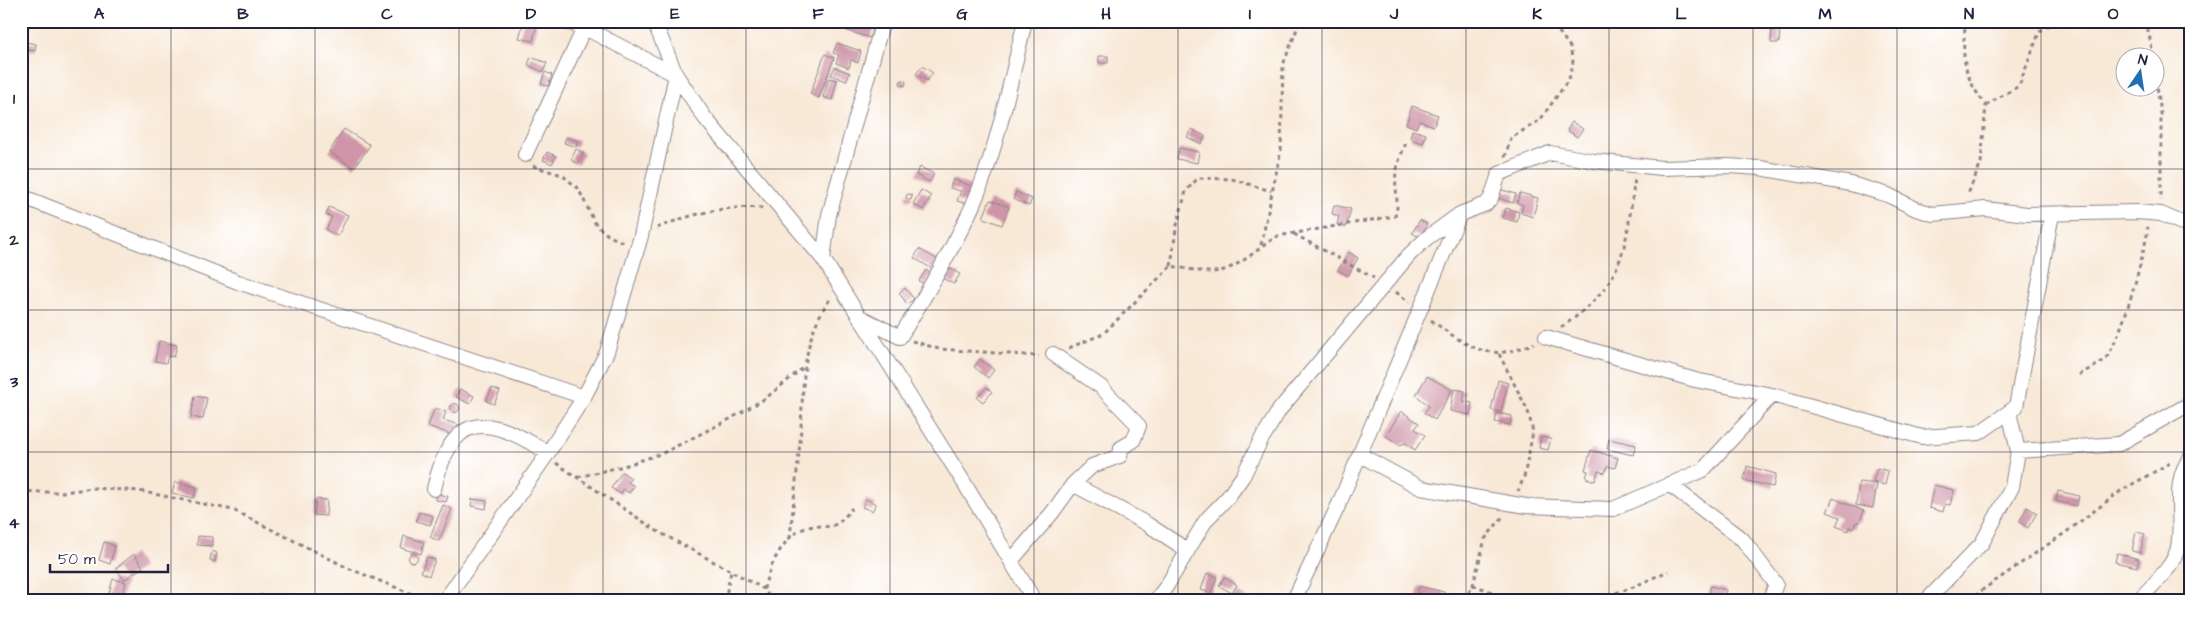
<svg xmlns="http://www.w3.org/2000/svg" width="2212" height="621" font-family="'Architects Daughter',sans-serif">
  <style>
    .building { fill: #cf94a8 }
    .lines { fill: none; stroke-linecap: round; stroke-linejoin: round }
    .street-casing { stroke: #8d8588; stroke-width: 16 }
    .path { stroke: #8d8588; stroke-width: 3; stroke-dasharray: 4 4; stroke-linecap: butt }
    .street { stroke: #fff; stroke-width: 14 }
    .grid { fill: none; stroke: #22223b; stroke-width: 1; stroke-opacity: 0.55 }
    .neatline { fill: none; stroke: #22223b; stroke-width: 2 }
    .grid-label { font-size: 16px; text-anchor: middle; font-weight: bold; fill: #22223b }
  </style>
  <rect width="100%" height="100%" fill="#fff"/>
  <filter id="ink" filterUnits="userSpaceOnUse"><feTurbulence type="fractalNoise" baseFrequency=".02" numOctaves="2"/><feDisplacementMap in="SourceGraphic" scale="10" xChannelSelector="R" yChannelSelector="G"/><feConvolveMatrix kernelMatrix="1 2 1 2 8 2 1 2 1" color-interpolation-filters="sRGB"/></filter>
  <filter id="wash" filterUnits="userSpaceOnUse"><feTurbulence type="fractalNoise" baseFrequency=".0096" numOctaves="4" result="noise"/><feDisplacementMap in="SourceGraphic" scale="20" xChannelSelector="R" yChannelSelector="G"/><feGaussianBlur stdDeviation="1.12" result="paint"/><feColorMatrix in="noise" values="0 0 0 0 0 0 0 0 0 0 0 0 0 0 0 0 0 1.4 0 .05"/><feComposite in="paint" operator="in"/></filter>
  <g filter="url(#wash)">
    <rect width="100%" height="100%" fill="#f8e8d6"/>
    <g id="blocks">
      <!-- building -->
      <path class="building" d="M524,21L537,24L533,41L519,38Z
        M837,21H851L874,29L870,38L845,30L846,27L836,25Z
        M21,22L29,23L26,42L36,44L35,51L21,49Z
        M1772,27L1780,28L1779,43H1771Z
        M837,43L861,51L858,63L851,60L849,68L836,63L839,55L833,53Z
        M825,54L834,58L819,98L810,94Z
        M1099,56H1108V63H1099Z
        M531,57L547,63L543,72L528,65Z
        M922,66L933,73L927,81L916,74Z
        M835,67L850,73L846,81L831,75Z
        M545,72L552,75L548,86L541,84Z
        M829,78L837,80L832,100L823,97Z
        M900 83a3 3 0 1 1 6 0a3 3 0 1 1-6 0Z
        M1412,106L1438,115L1434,126L1419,121L1416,128L1406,124Z
        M1572,122L1583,129L1577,137L1567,130Z
        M344,129L370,145L354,168L329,152Z
        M1191,129L1205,136L1201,144L1187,137Z
        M1412,130L1426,134L1423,143L1410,139Z
        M566,137L578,141L576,147L564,143Z
        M1179,148L1199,152L1197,163L1177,159Z
        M576,149L584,153L578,164L571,160Z
        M547,152L556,156L552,164L543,160Z
        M920,167L934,174L930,182L916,175Z
        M953,179L974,187L968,204L957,201L961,191L950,188Z
        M1499,189L1516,194L1513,203L1496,197Z
        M921,190L931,196L923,210L913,204Z
        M1016,192L1032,199L1029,206L1013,199Z
        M1520,193L1538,198L1533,217L1521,213L1523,205L1517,203Z
        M906 197a3 3 0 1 1 6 0a3 3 0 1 1-6 0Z
        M990,200L1009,207L1002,225L983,218Z
        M1334,205L1351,209L1346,227L1337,225L1339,216L1332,214Z
        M329,207L348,215L338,236L326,230L332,217L326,215Z
        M1506,208L1519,212L1517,222L1503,218Z
        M1420,220L1427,224L1420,237L1412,233Z
        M919,249L940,261L934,270L914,258Z
        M1349,252L1358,258L1348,276L1338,270Z
        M945,266L960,274L954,284L940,277Z
        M926,270L932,274L926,285L919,281Z
        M905,288L914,299L907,304L899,293Z
        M159,341L177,345L174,357L168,356L166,363L155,361Z
        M980,359L994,370L988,378L974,367Z
        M1427,376L1452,390L1435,420L1424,413L1429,406L1416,395Z
        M1498,380L1508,383L1501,412L1491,410Z
        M987,387L992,392L983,402L977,397Z
        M492,388L500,391L494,404L486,401Z
        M460,389L474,396L470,404L456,397Z
        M1454,389L1465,391L1463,401L1472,403L1470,415L1450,411Z
        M195,396L207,398L203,419L191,417Z
        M450.5 408a4.5 4.5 0 1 1 9 0a4.5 4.5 0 1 1-9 0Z
        M435,408L446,412L443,420L459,425L455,436L428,426Z
        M1401,411L1419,423L1415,429L1425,435L1415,450L1405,443L1400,445L1386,436Z
        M1497,413L1512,416L1510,425L1495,422Z
        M1541,437L1551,439L1548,450L1539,448Z
        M1609,439L1636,445L1633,455L1607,449Z
        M1591,450L1618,458L1615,468L1607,466L1605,473L1598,471L1595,481L1586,478L1588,471L1585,470Z
        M1747,466L1776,474L1773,487L1744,480Z
        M1877,468L1888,471L1885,485L1873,482Z
        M622,472L631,478L628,482L634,486L629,493L623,489L621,494L611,488Z
        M175,482L197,487L194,498L172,493Z
        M1859,482L1877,484L1873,508L1856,505Z
        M1934,485L1954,490L1950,505L1945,504L1943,512L1929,508Z
        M2058,491L2079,496L2076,506L2056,501Z
        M437,494L448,496L446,502L436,500Z
        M1833,498L1864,511L1859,523L1856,522L1853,529L1849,527L1848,531L1836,526L1840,517L1827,512Z
        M316,499L327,500L326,516L314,515Z
        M472,499L487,501L486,509L471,506Z
        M866,499L876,504L872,511L862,507Z
        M443,505L452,509L439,541L430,537Z
        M2027,507L2037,513L2028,528L2019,522Z
        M419,512L433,516L430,525L416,521Z
        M2136,532L2145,534L2140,553L2132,551Z
        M198,536L212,537V546L197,545Z
        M404,536L424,542L421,554L401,548Z
        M104,542L115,546L110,564L99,560Z
        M212,551L217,553L215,562L210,560Z
        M2117,553L2139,559L2137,567L2115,562Z
        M408.5 558a4.5 4.5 0 1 1 9 0a4.5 4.5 0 1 1-9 0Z
        M134,554L143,567L124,580L116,568Z
        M427,557L435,560L429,576L421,572Z
        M1207,573L1217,577L1211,593L1201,590Z
        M1224,577L1237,585L1232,593L1219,586Z
        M113,579L126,582L121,600H107Z
        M1419,586L1444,592L1442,600H1416Z
        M1711,586L1726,590L1724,600H1707Z
        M1237,592L1250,600H1232Z
        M260,594L273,600H258Z
        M284,594L298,600H282Z"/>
    </g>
  </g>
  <g filter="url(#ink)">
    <use href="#blocks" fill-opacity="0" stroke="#8d8588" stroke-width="1"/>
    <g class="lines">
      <defs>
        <path id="street" d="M654,21L676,75L705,118L823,259L963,481L1034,600
          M525,155L587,22
          M21,196L238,282L584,397
          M823,259L829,215L883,21
          M862,318L900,337C926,295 951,252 972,207C998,148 1010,83 1025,21
          M1546,337L1695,380L1772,395
          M1053,354L1101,387L1139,426L1133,441L1121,448L1120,456L1092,466L1073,484
          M2018,451L2119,444L2191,403
          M1360,455L1421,488L1526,506L1613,509L1703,470L1772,395L1922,437L1979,433L2016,407L2052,214
          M1669,484L1743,540L1776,584L1770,600
          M434,489C452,410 487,414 548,453
          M1011,561L1052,513L1073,484L1147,524L1187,550
          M445,600L546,456L584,397L607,352L641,236L676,75L583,27L563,21
          M1156,600L1166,587L1206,520L1228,497L1243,476L1261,440L1280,409L1409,255L1427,238L1460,214L1486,204L1491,198L1499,174L1550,153L1594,161L1662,168L1728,166L1760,168L1851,184L1888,195L1916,209L1933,214L1985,209L2027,214L2137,212L2161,214L2191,227
          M1294,600L1339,504L1460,214
          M1927,600L1982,543L2012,487L2018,451L2009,412
          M2139,600C2152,585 2174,567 2178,547C2184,518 2170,482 2191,457"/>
      </defs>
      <!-- street casing -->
      <use href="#street" class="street-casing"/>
      <!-- path -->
      <path class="path" d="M1966,21C1961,57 1963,77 1986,105L1981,163L1967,196
        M2146,21L2154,58
        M2154,64L2161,114V200
        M1986,105L2019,86L2039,33L2043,28L2060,21
        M1505,157L1511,138L1540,120L1569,79L1573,62L1570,47L1551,21
        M533,166L562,175L578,188L596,225L609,236L625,243
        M657,228C690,214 727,205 763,208
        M1294,234L1374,278
        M1261,245L1281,150L1283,65L1300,21
        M1171,266L1176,229L1186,191L1198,178L1232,179L1271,191
        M1396,292L1409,302
        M1431,320C1468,347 1489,364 1534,343
        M1561,327C1582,314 1606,292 1616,269C1629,242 1630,208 1635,179
        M912,341L939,349L1039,356
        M1069,348L1103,334L1171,266C1184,268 1200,272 1213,272C1237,271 1258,247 1278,236L1395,216C1400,207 1394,185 1396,173C1398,162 1402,152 1406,143
        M1499,354L1528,411L1533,432L1524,477L1518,491
        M2079,375C2087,370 2096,366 2103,361C2120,347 2144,254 2148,229L2147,227
        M556,463L657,531L764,589L771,600
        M578,477L624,466L663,453L730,419L766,398L804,367
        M21,490L33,492H63L93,488L139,491L233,510L348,568L427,600
        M790,538C793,506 797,474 800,442C804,392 799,340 831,298
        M1473,585L1513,600
        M764,589C768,570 782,538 801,530C826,518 828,540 852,508
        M725,600L731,571
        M1465,600L1473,585L1485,539L1504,515
        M1593,600L1631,588L1668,571
        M1968,600L2069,530L2122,490L2170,463"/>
      <!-- street -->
      <use href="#street" class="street"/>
    </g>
  </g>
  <!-- grid -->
  <path class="grid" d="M171,21V600M315,21V600M459,21V600M603,21V600M746,21V600M890,21V600M1034,21V600M1178,21V600M1322,21V600M1466,21V600M1609,21V600M1753,21V600M1897,21V600M2041,21V600M21,169H2191M21,310H2191M21,452H2191"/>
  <!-- margin -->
  <rect width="2212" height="621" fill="none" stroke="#fff" stroke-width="55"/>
  <!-- north arrow -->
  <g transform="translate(2140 72) rotate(13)"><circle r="24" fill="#ffffff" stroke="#a7a7b1"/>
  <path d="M0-4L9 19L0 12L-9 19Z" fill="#1f6fb2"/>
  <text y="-8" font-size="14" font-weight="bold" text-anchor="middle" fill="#22223b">N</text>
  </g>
  <!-- scale -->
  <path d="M50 564v8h118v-8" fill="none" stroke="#22223b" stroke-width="2.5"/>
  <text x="58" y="564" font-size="15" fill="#22223b" stroke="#ffffff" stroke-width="4" paint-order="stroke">50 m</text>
  <rect x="28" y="28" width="2156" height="566" class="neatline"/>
  <g class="grid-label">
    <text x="99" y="19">A</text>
    <text x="243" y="19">B</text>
    <text x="387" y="19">C</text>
    <text x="531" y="19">D</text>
    <text x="675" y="19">E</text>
    <text x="818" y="19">F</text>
    <text x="962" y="19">G</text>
    <text x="1106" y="19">H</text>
    <text x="1250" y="19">I</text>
    <text x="1394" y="19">J</text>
    <text x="1537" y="19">K</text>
    <text x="1681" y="19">L</text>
    <text x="1825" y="19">M</text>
    <text x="1969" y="19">N</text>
    <text x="2113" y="19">O</text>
    <text x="14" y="104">1</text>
    <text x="14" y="245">2</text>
    <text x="14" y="387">3</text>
    <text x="14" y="528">4</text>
  </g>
</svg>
